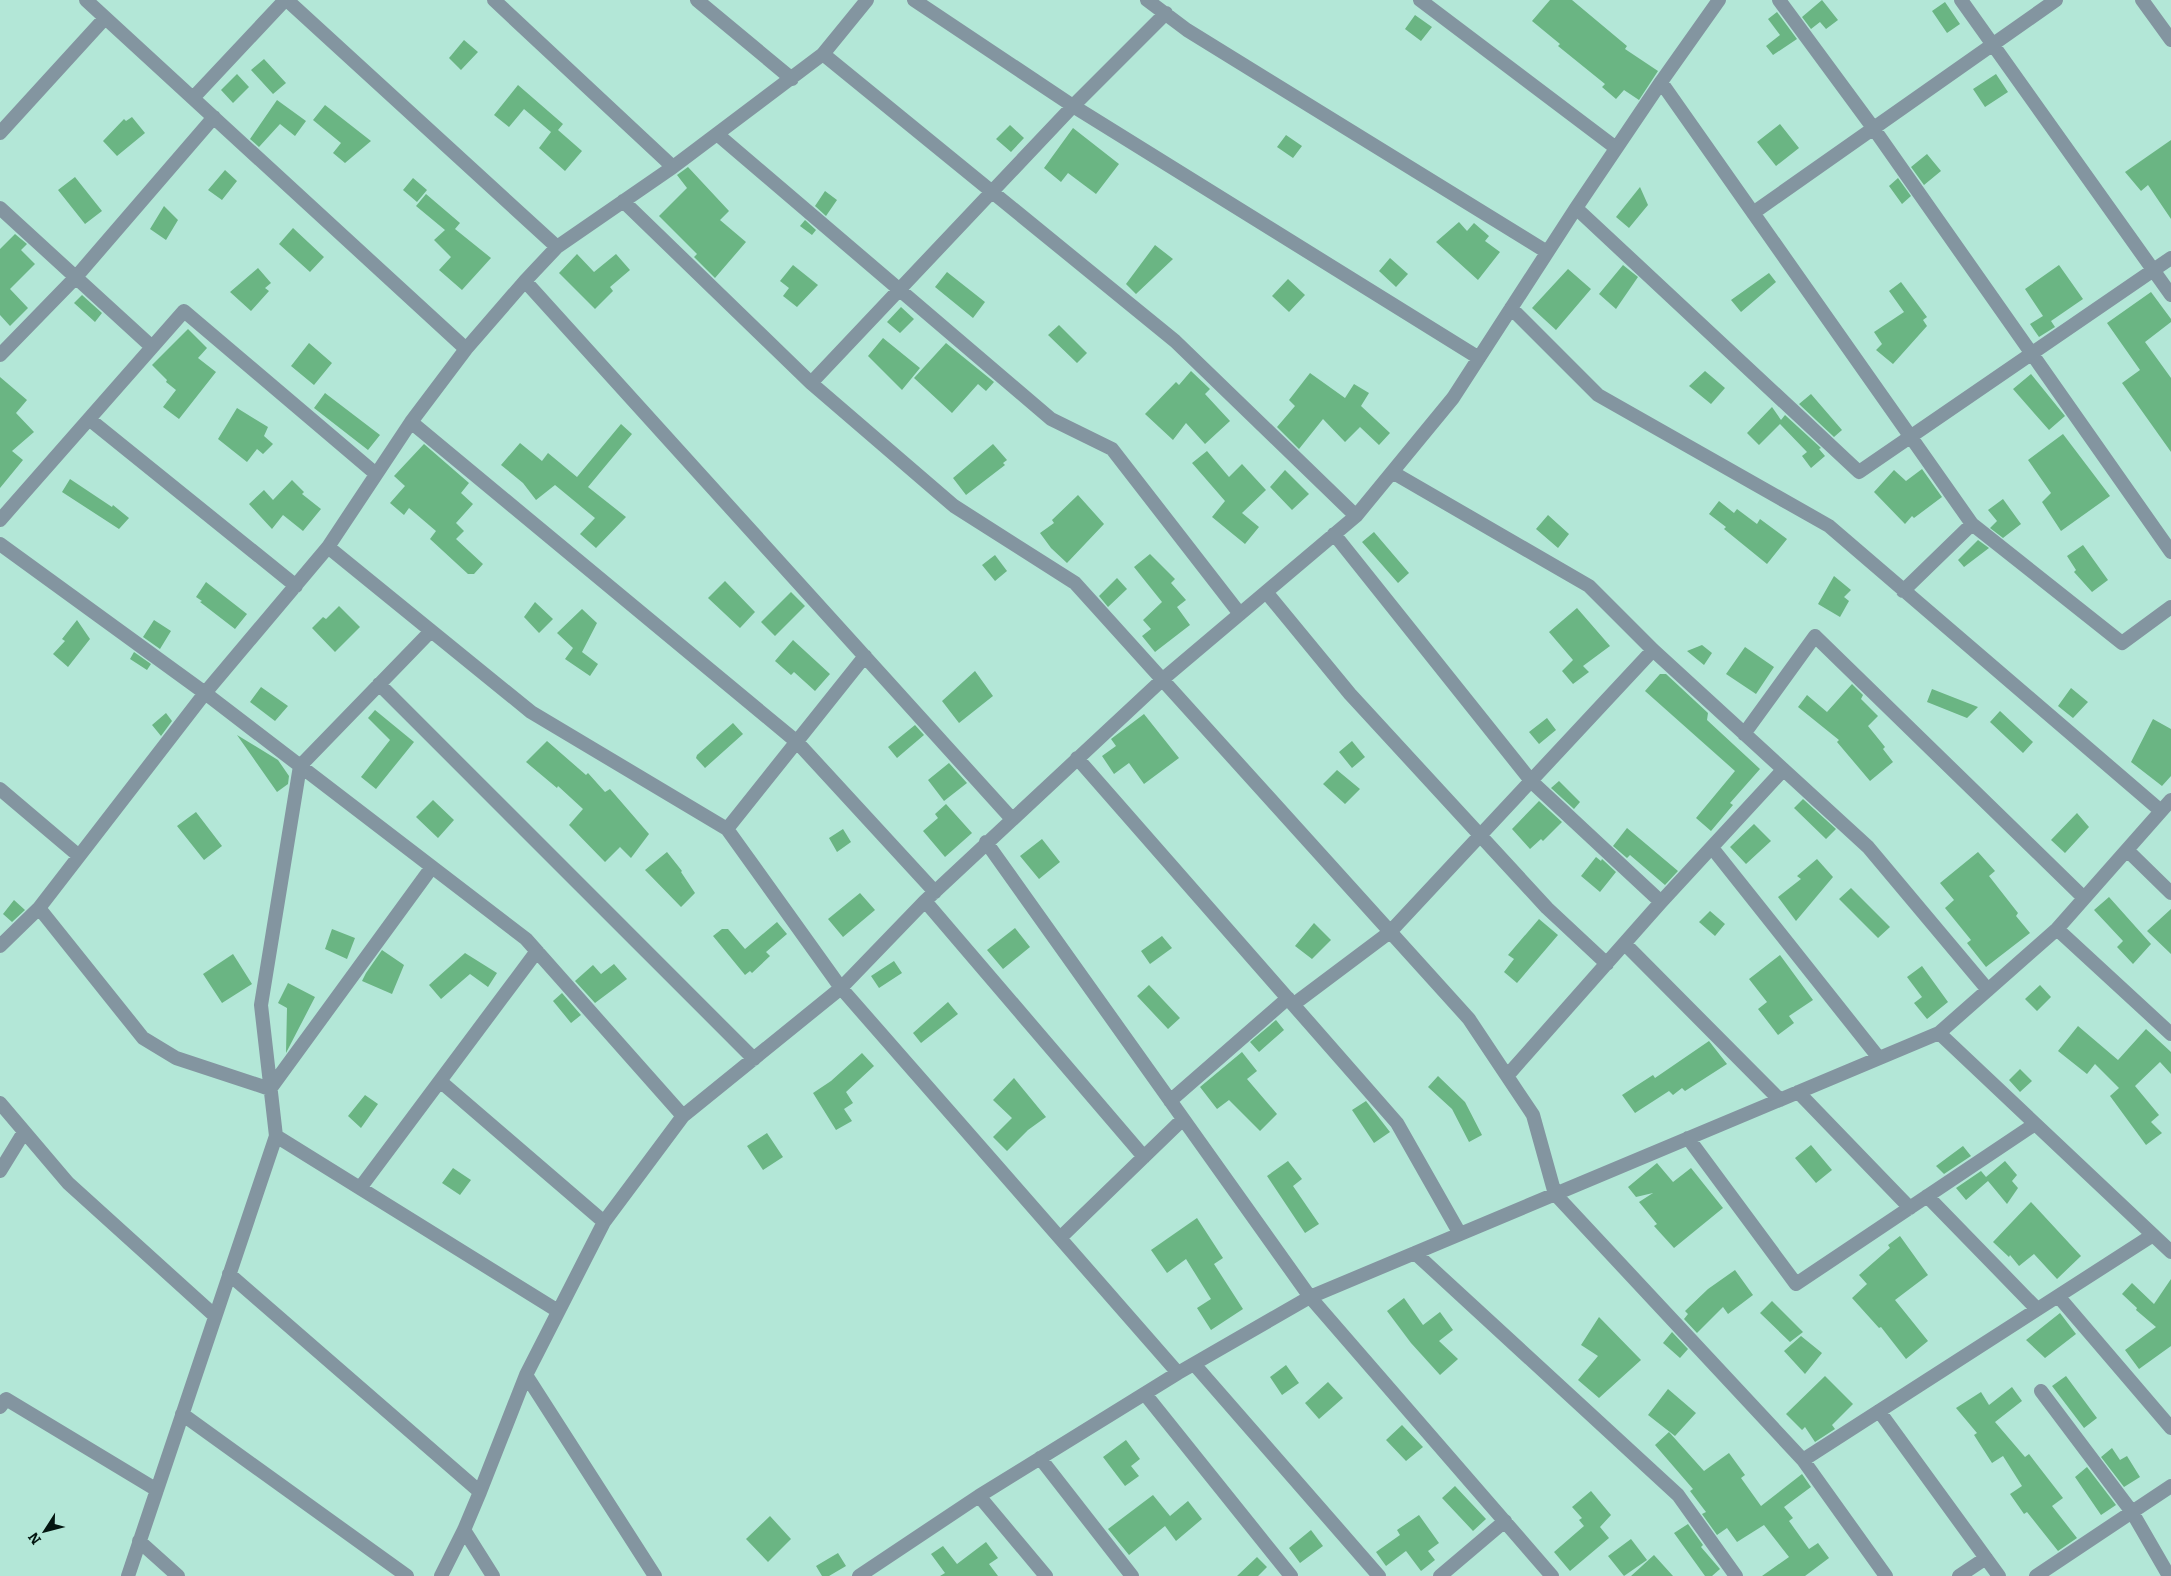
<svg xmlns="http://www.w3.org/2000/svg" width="2171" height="1576" font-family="Bitter,serif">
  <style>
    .building { fill: #6ab583 }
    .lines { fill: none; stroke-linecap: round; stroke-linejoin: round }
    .minor { stroke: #8395a0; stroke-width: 14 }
  </style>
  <rect width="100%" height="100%" fill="#b3e7d7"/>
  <!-- building -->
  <path class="building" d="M1550,0H1572L1627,46L1625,49L1658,71L1639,100L1624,90L1616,99L1602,87L1605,84L1558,46L1560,44L1532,21Z
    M1822,0L1838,20L1826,29L1820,22L1811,29L1802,17Z
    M1945,2L1960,24L1947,33L1932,11Z
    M1777,12L1797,39L1773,55L1766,46L1780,35L1768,19Z
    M1415,15L1432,27L1421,41L1405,29Z
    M464,40L478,52L461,70L449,58Z
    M264,59L286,83L273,94L251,70Z
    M237,74L249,87L233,103L221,90Z
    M1996,74L2008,92L1985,107L1973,89Z
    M518,85L563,124L558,130L582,151L565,171L539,148L551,132L524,109L509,127L494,115Z
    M277,100L306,121L295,136L280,124L259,147L250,139Z
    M325,105L371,141L345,163L333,153L341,143L313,120Z
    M132,117L145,133L117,156L103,141L124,119L126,121Z
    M1780,124L1799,148L1776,166L1757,142Z
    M1010,125L1024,138L1011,152L996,139Z
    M1073,128L1119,164L1096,194L1068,173L1061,182L1044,168Z
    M1286,135L1302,146L1293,158L1277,147Z
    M2171,140V219L2148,185L2141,191L2125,172Z
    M1927,154L1941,171L1924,185L1911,167Z
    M688,167L729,211L720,220L746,242L715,278L694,257L697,254L659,216L687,188L677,175Z
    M225,170L237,181L222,200L208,190Z
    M75,177L102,211L85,224L58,190Z
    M413,178L427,190L417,202L403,190Z
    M1898,178L1911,196L1902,204L1889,186Z
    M1640,187L1648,205L1629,228L1616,217Z
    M825,191L837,200L826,216L815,206Z
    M426,194L460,223L455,229L491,258L462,290L439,270L451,257L434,240L445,230L416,206Z
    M164,206L178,220L166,240L150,229Z
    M805,220L816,230L812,235L800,226Z
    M1459,222L1467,231L1474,223L1489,236L1485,241L1500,252L1478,280L1436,242Z
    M293,228L324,257L310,272L279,244Z
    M15,234L27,244L21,250L35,264L10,289L28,308L10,326L0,315V249Z
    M1155,245L1173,259L1136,294L1126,284Z
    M577,254L594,272L616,254L630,270L610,287L613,291L595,309L559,273Z
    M1390,258L1408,274L1396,287L1379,271Z
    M793,265L818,285L797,307L783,296L789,288L780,281Z
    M1623,265L1638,277L1616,309L1599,294Z
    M2059,265L2083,299L2051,321L2055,327L2039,337L2030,324L2043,316L2025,289Z
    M258,268L271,283L265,288L269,291L251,311L230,292Z
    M1568,269L1591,289L1556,330L1532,308Z
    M947,272L985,302L973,318L935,287Z
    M1769,273L1776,282L1741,312L1731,300Z
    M1288,279L1305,295L1289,312L1272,296Z
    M1901,282L1927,317L1923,320L1927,326L1893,364L1876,350L1882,344L1874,332L1904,312L1889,291Z
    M2151,292L2171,319V322L2145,342L2171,378V452L2122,383L2140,370L2107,323Z
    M82,295L102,313L95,322L74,303Z
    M901,307L914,319L900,333L887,322Z
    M1059,325L1087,353L1077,363L1048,335Z
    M188,329L207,348L198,358L216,372L179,419L163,407L176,390L166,382L167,380L152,365Z
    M883,338L920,368L902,390L868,356Z
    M309,343L332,363L314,385L291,366Z
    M946,343L994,382L986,391L978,384L952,413L914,378Z
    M1191,371L1210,389L1205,394L1230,421L1205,444L1186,423L1173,440L1145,414L1176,382L1179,385Z
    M1705,371L1725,388L1711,404L1689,386Z
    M1310,373L1345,398L1354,384L1369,393L1361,406L1390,433L1379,445L1360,427L1345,442L1323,419L1299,449L1277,427L1295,406L1289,400Z
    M2031,374L2065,416L2049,430L2013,389Z
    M0,377L27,400L16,413L34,432L12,451L23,460L0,488Z
    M325,393L380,435L368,450L314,408Z
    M1811,394L1842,430L1834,437L1799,404Z
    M1772,407L1781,420L1785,415L1821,448L1819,449L1825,456L1811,468L1802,456L1807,452L1780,424L1759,445L1747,433Z
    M237,408L268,427L264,436L273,444L263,454L257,449L247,462L218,439Z
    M621,424L632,434L588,487L626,517L596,548L580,534L595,518L555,485L536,500L523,483L501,465L520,443L542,461L548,453L577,477Z
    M2063,434L2110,496L2061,531L2042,502L2051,493L2028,460Z
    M424,444L469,483L461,493L473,504L456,523L464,531L456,539L483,564L474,574H468L430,539L436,531L409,508L404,515L390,503L405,486L394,476Z
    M993,444L1007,460L1003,463L1005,465L966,495L953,478Z
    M1207,451L1229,477L1242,464L1266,490L1242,513L1259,527L1245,544L1212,517L1225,501L1192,463Z
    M1922,469L1942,497L1914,518L1912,516L1905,524L1874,492L1894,470L1906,481Z
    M1285,470L1309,494L1292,510L1270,487Z
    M70,479L112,507L113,505L129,518L119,529L62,492Z
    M292,480L304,492L302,494L321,509L303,531L283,515L272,529L249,504L264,490L273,500Z
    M1078,495L1104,524L1067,563L1051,548L1040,533L1054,523L1052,520Z
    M2003,499L2021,524L2003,538L1990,528L1997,521L1988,510Z
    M1719,501L1734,513L1737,509L1757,524L1760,519L1787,539L1767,564L1724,529L1726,527L1709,514Z
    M1548,515L1569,534L1558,548L1536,529Z
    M1374,532L1409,573L1398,583L1362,542Z
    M1978,540L1989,548L1964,567L1958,560Z
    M2083,545L2108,580L2092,592L2074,572L2076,570L2067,556Z
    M1150,554L1175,579L1171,583L1186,600L1177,607L1190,625L1155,652L1142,636L1151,629L1143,620L1162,602L1134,567Z
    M995,555L1007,571L995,581L982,565Z
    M1834,576L1851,590L1844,597L1849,601L1840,617L1818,604Z
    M1117,578L1127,589L1108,607L1099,596Z
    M725,581L755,612L740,628L708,598Z
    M206,582L247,614L235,629L200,602L202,601L196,597Z
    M791,592L805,606L775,636L761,622Z
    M535,602L553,619L539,633L524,617Z
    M339,606L360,627L335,652L312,628L323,617L326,619Z
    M1577,608L1610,646L1583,666L1589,672L1573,684L1562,671L1573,660L1549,632Z
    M582,609L597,623L582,652L598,664L590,676L565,659L573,648L557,633Z
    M77,620L90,639L68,667L53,654L65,641L62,639Z
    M154,620L171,631L160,649L143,637Z
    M793,640L830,674L815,691L794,672L791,675L775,661Z
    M1702,645L1712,653L1704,665L1687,651Z
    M1745,647L1774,667L1756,694L1726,674Z
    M134,652L151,664L147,670L130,659Z
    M975,671L993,696L959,723L942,701Z
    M1660,674H1666L1708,713L1707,720L1760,769L1730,803L1733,805L1711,831L1696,818L1735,771L1645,691Z
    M1852,684L1863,695L1861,699L1878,716L1868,726L1885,747L1883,749L1893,762L1870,781L1837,742L1839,740L1798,707L1807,695L1827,712Z
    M261,687L288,706L275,721L250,702Z
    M2071,688L2088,702L2073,718L2058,706Z
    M1932,689L1978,707L1967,718L1927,702Z
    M375,710L414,742L376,789L361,777L390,740L368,718Z
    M2000,711L2033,742L2023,753L1990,722Z
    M166,713L172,721L161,736L152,725Z
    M1144,714L1179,758L1144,784L1129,763L1114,774L1102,756L1116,746L1111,739Z
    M1547,718L1556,730L1539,744L1529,732Z
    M2153,719L2171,729V776L2162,786L2131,762Z
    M733,723L743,734L705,768L696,758L697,755Z
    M915,725L924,735L897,758L888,747Z
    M237,735L278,760L289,776L288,784L277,792Z
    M547,741L586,775L588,773L605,792L610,789L649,834L631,858L620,847L605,862L569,825L583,809L558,786L557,788L526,762Z
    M1352,741L1365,757L1352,768L1339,752Z
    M949,763L967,783L944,801L928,780Z
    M1337,770L1360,789L1345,804L1323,784Z
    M1559,781L1580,802L1574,809L1551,788Z
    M1803,799L1836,829L1826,839L1794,808Z
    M433,800L454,820L438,838L416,817Z
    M1539,801L1562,822L1543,841L1541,839L1530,849L1512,829Z
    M946,804L972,833L945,857L923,831L938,818L935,814Z
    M196,812L222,846L204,860L177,826Z
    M2077,813L2089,827L2065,853L2051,840Z
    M1754,824L1771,841L1746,864L1730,847Z
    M1627,828L1678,871L1665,885L1630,855L1627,858L1613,846Z
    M843,829L851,842L837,852L829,838Z
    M1042,839L1060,862L1039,879L1020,856Z
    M667,852L682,871L681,872L695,893L681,907L645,870Z
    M1978,852L1995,871L1989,876L2018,913L2016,916L2030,933L1986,967L1967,943L1971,940L1945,908L1954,900L1940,883Z
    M1596,857L1601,861L1602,859L1616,872L1600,892L1581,876Z
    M1817,859L1833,877L1796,921L1778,897L1801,879L1797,876Z
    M1851,888L1890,927L1878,938L1839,899Z
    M860,893L875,910L843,937L828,919Z
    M2109,897L2151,944L2133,964L2117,947L2123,941L2094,910Z
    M14,900L25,910L12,922L3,914Z
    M2171,909V954L2147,931Z
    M1710,911L1725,924L1715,936L1699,922Z
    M1539,919L1558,935L1517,983L1504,972L1514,959L1508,955Z
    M777,922L787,934L766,952L770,956L752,973L750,971L745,975L713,936L722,929H728L745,949Z
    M1314,923L1331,940L1312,959L1295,946Z
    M1015,928L1030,947L1003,969L987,950Z
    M332,929L355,938L347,959L325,949Z
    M1162,936L1172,948L1150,964L1141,951Z
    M382,950L404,965L392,994L362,981L366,973Z
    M465,953L497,973L488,987L470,974L441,999L429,985Z
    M233,954L252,984L222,1003L203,974Z
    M1780,955L1813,1000L1789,1016L1794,1023L1778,1035L1758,1009L1767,1002L1749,979Z
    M894,961L902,973L879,988L871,976Z
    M614,964L627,979L595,1003L575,981L593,965L601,974Z
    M1922,966L1948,1002L1927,1019L1914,1003L1922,997L1907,977Z
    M288,983L315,997L286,1053L287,1008L278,1003Z
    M1149,985L1180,1018L1168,1029L1137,996Z
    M2040,985L2051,997L2037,1011L2025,999Z
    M562,993L581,1015L571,1023L553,1001Z
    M948,1002L958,1014L921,1043L913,1033Z
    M1276,1020L1284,1030L1259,1052L1250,1042Z
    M2078,1026L2118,1060L2146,1029L2171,1052V1074L2160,1062L2135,1086L2159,1115L2151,1122L2162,1133L2146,1145L2110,1096L2119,1088L2095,1064L2087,1074L2058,1051Z
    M1709,1041L1727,1064L1685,1091L1682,1088L1673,1095L1669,1091L1635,1113L1622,1095L1653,1075L1655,1078Z
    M1242,1052L1257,1071L1247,1079L1277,1114L1260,1131L1229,1100L1217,1109L1200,1087Z
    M862,1053L874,1066L846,1092L853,1103L844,1109L852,1121L836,1130L813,1093L831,1081Z
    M2020,1069L2032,1081L2020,1092L2009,1080Z
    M1438,1076L1465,1102L1482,1135L1469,1142L1452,1109L1428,1087Z
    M1014,1078L1046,1117L1028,1130L1007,1151L993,1137L1012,1118L993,1100Z
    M365,1095L378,1104L361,1128L348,1116Z
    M1366,1101L1390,1132L1374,1143L1352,1110Z
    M767,1133L783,1157L763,1170L747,1146Z
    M1811,1145L1832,1170L1816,1183L1795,1158Z
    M1963,1146L1971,1156L1944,1174L1936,1166Z
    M1288,1161L1302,1179L1293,1186L1319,1224L1305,1233L1267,1176Z
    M2005,1161L2017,1175L2012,1181L2018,1188L2007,1204L1988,1181L1966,1200L1956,1188L1981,1171L1986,1177Z
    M1657,1163L1673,1182L1691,1168L1723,1208L1674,1248L1654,1226L1657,1224L1639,1202L1653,1193L1636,1197L1628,1187Z
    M453,1168L471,1180L460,1195L442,1183Z
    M2031,1202L2081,1256L2057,1279L2034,1254L2019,1266L2010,1255L2009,1257L1993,1242Z
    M1197,1218L1223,1258L1214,1264L1243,1309L1211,1330L1197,1308L1211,1299L1186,1259L1167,1273L1151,1250Z
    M1900,1236L1928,1275L1895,1300L1928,1341L1906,1359L1881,1327L1879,1328L1852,1298L1867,1284L1859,1275L1890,1248L1888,1245Z
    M1735,1270L1753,1295L1728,1314L1723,1307L1697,1333L1684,1319L1688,1314L1685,1311L1708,1289Z
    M2171,1279V1346L2139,1369L2125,1350L2156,1327L2136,1310L2137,1308L2122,1294L2132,1283L2154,1304Z
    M1404,1298L1423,1325L1440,1312L1453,1330L1439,1341L1458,1359L1440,1375L1411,1343L1387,1311Z
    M1772,1301L1803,1332L1790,1342L1760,1313Z
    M2060,1313L2076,1334L2045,1358L2026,1340Z
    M1599,1317L1641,1360L1599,1398L1578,1380L1598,1356L1581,1345Z
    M1672,1332L1688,1349L1680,1358L1663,1343Z
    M1801,1336L1822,1353L1805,1374L1784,1351Z
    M1286,1365L1299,1383L1282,1395L1270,1377Z
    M1825,1376L1853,1404L1832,1425L1835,1429L1815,1442L1805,1427L1802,1430L1786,1414Z
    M2066,1376L2097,1418L2084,1428L2052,1386Z
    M1328,1382L1343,1398L1319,1419L1305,1403Z
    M2012,1387L2022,1401L1995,1422L2025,1457L2029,1454L2063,1498L2052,1506L2077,1538L2058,1551L2027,1512L2024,1514L2010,1494L2022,1486L2003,1456L1992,1463L1974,1435L1977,1433L1956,1408L1981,1392L1989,1405Z
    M1668,1389L1696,1413L1675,1436L1648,1415Z
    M1402,1425L1423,1447L1406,1461L1386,1440Z
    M1669,1432L1704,1471L1729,1453L1745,1475L1741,1478L1761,1506L1802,1474L1811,1487L1784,1507L1793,1518L1789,1521L1809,1549L1818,1543L1829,1558L1805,1576H1762L1789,1557L1764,1525L1737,1542L1727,1528L1717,1535L1702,1514L1706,1512L1690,1491L1693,1489L1655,1445Z
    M1126,1440L1140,1459L1131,1466L1139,1476L1125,1486L1103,1457Z
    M2112,1448L2120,1460L2127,1456L2140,1477L2124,1487L2101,1457Z
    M2087,1467L2116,1505L2101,1515L2075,1477Z
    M1455,1486L1486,1519L1473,1531L1442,1498Z
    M1591,1491L1611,1515L1600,1527L1609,1538L1570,1571L1554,1552L1584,1526L1579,1520L1582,1518L1572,1507Z
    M1153,1495L1170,1516L1188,1501L1202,1519L1176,1541L1165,1526L1129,1555L1108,1529Z
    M1419,1515L1439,1543L1428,1551L1435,1560L1421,1571L1406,1551L1386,1566L1376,1552L1400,1535L1397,1530Z
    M770,1516L791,1539L768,1562L746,1539Z
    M1688,1524L1703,1545L1701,1547L1720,1569L1712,1576H1705L1674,1533Z
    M1311,1530L1323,1546L1300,1563L1289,1548Z
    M1631,1539L1647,1560L1624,1576L1608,1556Z
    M986,1542L998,1558L989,1564L998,1576H940L945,1573L931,1554L943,1546L957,1564Z
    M838,1553L846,1566L829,1576H822L816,1566Z
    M1654,1555L1673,1576H1631Z
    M1257,1557L1267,1567L1258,1576H1237Z"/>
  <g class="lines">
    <!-- minor -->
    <path class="minor" d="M86,0L466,349
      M287,0L557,247
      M494,0L673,167
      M697,0L792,79
      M914,0L1073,106L1479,358
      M1147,0L1187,30L1547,252
      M1420,0L1616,148
      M1779,0L1874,129L2171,552
      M1961,0L2171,295
      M2142,0L2171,40
      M823,54L1175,341L1356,516
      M1661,82L1972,524L2122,643L2171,607
      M193,98L285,0
      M0,133L105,18
      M717,134L1051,419L1112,449L1240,614
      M623,201L811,383L954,506L1075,583L1469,1019L1533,1115L1555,1194L1803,1460L1886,1576
      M0,208L152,347
      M1576,208L1859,472L2171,258
      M1753,213L2056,0
      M525,281L1012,819
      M1511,308L1598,395L1829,526L2161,811
      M0,355L76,277L214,117
      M811,383L1073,106L1166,13
      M89,419L296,586
      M411,422L797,742L935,892
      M1392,472L1589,586L1653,650L1868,847L1988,990
      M0,520L184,311L376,474
      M1334,534L1532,782L1661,902
      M0,544L205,693L526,939L683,1116
      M328,547L531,712L727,829L841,988L1178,1373
      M1903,591L1972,524
      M1266,592L1350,694L1547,908L1607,964
      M379,684L754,1059
      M1744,734L1815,636L2084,898
      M1077,758L1397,1123L1460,1234
      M0,789L79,856
      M727,829L865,656
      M986,842L1310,1297L1552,1576
      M1713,849L1879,1058
      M2127,850L2171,893
      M925,901L1144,1157
      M39,908L143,1038L176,1058L270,1089L432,867
      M2057,929L2171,1034
      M1625,944L1780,1100
      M0,946L39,908L205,693L328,547L411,422L466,349L525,281L557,247L673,167L823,54L867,0
      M1294,1004L1390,932L1653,650
      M1939,1033L2171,1252
      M1507,1076L1661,902L1783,770
      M440,1081L604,1222
      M1798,1092L1910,1208
      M1170,1101L1288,998
      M0,1103L68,1183L215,1316
      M276,1136L558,1311
      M1688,1138L1796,1284L2035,1124
      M0,1171L24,1132
      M360,1188L537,951
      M1927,1196L2037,1309
      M1060,1238L1183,1119
      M1415,1253L1678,1495L1736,1576
      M229,1274L480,1492
      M2058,1296L2171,1428
      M1194,1364L1379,1576
      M526,1375L655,1576
      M2041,1391L2132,1512L2169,1576
      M1145,1394L1291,1576
      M0,1407L6,1399L157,1490
      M1879,1411L1999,1576
      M182,1414L407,1576
      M1040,1458L1132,1576
      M1803,1460L2153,1235
      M979,1496L1046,1576
      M464,1530L493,1576
      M139,1541L178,1576
      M128,1576L276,1136L261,1005L300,766L431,631
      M441,1576L464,1530L480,1492L526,1375L604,1222L683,1116L841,988L925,901L1163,679L1356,516L1453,398L1576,208L1661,82L1719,0
      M859,1576L979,1496L1178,1373L1310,1297L1939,1033L2057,929L2171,800
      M1440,1576L1505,1521
      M1959,1576L1986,1558
      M2036,1576L2171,1486"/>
  </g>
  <!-- north arrow -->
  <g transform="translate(45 1531) rotate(234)" stroke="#b3e7d7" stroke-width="4" paint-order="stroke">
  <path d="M0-4L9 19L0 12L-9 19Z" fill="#031610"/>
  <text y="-8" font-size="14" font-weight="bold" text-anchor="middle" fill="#031610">N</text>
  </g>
</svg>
